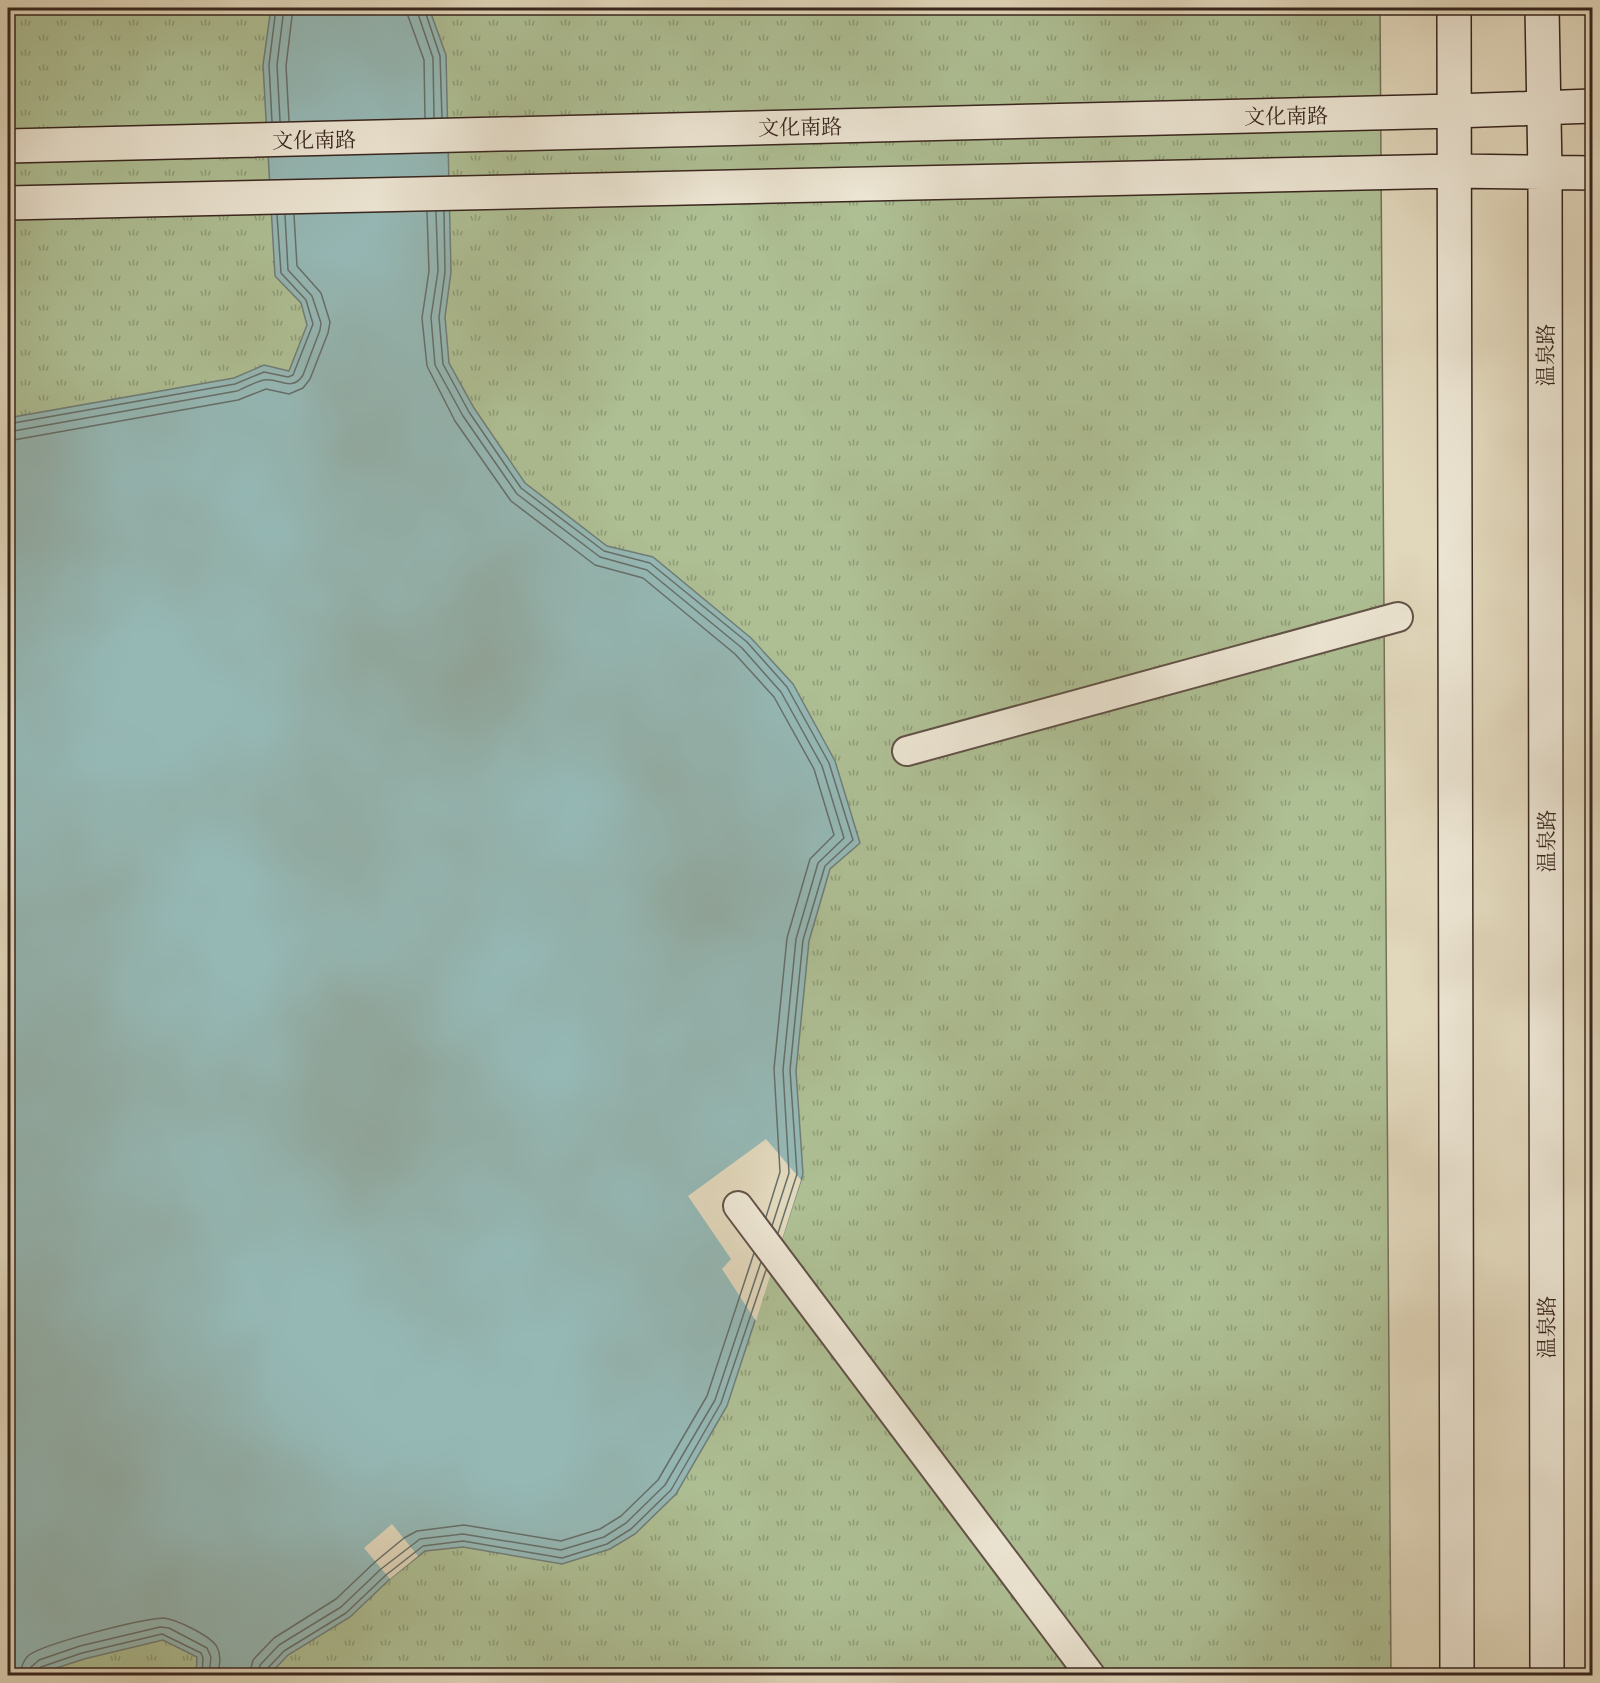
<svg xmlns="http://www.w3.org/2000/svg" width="1600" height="1683" font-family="'Libre Caslon Text','Noto Serif SC',serif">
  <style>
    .park { fill: url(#park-tufts); stroke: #73725a; stroke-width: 1.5 }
    .water { fill: #95b8b5; stroke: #707e79; stroke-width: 1.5 }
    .pier { fill: #e1d7bb }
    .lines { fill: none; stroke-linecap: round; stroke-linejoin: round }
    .shore { stroke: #666f6a; stroke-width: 1.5 }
    .street-casing { stroke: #625246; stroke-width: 32 }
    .secondary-casing { stroke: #38261f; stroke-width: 36 }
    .street { stroke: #ece5d3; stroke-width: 28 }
    .secondary { stroke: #ece5d3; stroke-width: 33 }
    .labels { text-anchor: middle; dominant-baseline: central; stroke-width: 4.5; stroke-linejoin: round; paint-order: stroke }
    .street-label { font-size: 21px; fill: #38261f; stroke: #ece5d3 }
  </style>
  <defs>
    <pattern id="park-tufts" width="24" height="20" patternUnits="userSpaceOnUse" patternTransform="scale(1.5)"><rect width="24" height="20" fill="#aebf94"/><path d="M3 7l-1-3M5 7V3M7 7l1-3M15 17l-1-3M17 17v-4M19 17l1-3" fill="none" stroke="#8f9b78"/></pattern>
  </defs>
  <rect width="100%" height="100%" fill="#e1d7bb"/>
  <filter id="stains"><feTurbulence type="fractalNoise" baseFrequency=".00333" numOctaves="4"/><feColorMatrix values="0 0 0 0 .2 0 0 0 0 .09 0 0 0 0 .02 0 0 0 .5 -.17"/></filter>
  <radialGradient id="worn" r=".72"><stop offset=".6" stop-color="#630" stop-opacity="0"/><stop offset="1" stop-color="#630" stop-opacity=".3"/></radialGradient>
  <!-- park -->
  <path class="park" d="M8,8H1380L1391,1675L8,1676Z"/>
  <!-- water -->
  <path class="water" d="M271,8H429L446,55L451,272L445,317L449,363L474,408L525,483L607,546L653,557L751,638L793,684L835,761L860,843L830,869L809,941L796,1071L803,1174L801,1180L727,1406L676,1494L635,1534L610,1549L562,1564L463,1547L425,1551L390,1579L350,1617L288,1655L269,1675H196L197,1657L163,1640L84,1659L35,1675L8,1676V418L234,378L264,365L289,371L307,325L301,303L275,276L263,65Z"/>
  <!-- pier -->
  <path class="pier" d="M766,1139L801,1180L756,1321L722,1269L731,1259L688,1196Z
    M392,1524L418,1556L390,1579L364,1548Z"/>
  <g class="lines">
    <!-- shore -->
    <path class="shore" d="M407,8L408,16L424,60L425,118
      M416,8L433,58L434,118
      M424,8L440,56L442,118
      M280,121L277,65L284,8
      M289,121L286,66L293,8
      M272,122L269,65L276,8
      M444,211L445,272L439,317L443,364L469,412L521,488L604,551L650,563L747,642L787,687L829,763L853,840L825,866L803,940L790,1070L797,1174L778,1233
      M427,212L429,271L422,318L427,366L455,421L511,501L595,565L643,578L735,654L774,697L814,769L834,835L810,859L787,938L774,1069L780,1172L766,1217
      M436,212L438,271L431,317L435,365L463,416L517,494L600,557L647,570L742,648L781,692L822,766L844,838L818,863L796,939L783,1070L789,1173L772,1226
      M8,424L235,384L264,372L288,377L293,375L313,324L306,300L281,273L277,215
      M8,432L237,391C245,388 254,382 264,380C278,377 292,393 303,375L320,330L321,323L312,296L288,270L285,215
      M8,441L238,400L266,389L289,394L303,388L310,379L328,333L330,322L321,293L297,266L294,215
      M20,1676C21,1667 23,1660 29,1655C46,1643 141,1619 163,1618C176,1619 211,1636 217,1647C222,1656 219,1666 218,1676
      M29,1676L31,1667L39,1660L80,1646L160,1627L169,1628L207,1648L211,1657L209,1676
      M37,1676V1671L41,1667L82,1653L162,1634L201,1653L203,1658L202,1676
      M249,1676L253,1660L274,1638L336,1599L375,1562L404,1538L417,1531L464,1525L561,1541L600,1529L621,1516L658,1480L707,1396L754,1253
      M258,1676L260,1665L279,1645L341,1607L381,1569L420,1539L463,1534L561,1550L604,1537L626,1523L665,1485L715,1400L761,1262
      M265,1676L266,1670L284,1651L346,1613L386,1575L423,1546L463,1541L562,1558L607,1544L631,1529L671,1490L721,1403L766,1270"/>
    <defs>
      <path id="street" d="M907,751L1398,617
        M738,1206L1091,1676"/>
      <path id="secondary" d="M1454,8L1457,1676
        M1542,8L1545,172L1547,1676
        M8,146L1454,111L1592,106
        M8,203L1454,171L1592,173"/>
    </defs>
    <!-- street casing -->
    <use href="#street" class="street-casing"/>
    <!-- secondary casing -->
    <use href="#secondary" class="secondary-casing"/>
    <!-- street -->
    <use href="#street" class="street"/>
    <!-- secondary -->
    <use href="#secondary" class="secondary"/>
  </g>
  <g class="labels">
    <!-- street labels -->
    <g class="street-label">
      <text transform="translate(1286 116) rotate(-1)">文化南路</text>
      <text transform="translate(800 127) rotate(-1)">文化南路</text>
      <text transform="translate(314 140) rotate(-1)">文化南路</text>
      <text transform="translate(1545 355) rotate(-90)">温泉路</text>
      <text transform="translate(1546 841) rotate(-90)">温泉路</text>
      <text transform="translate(1546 1327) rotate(-90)">温泉路</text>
    </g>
  </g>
  <!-- margin -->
  <rect width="1600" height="1683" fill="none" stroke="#e1d7bb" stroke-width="30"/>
  <rect x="9" y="9" width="1582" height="1665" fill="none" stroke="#38261f" stroke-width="3"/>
  <rect x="15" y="15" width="1570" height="1653" fill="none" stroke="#38261f" stroke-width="1.5"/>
  <rect width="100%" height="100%" filter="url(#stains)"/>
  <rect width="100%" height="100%" fill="url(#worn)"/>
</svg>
